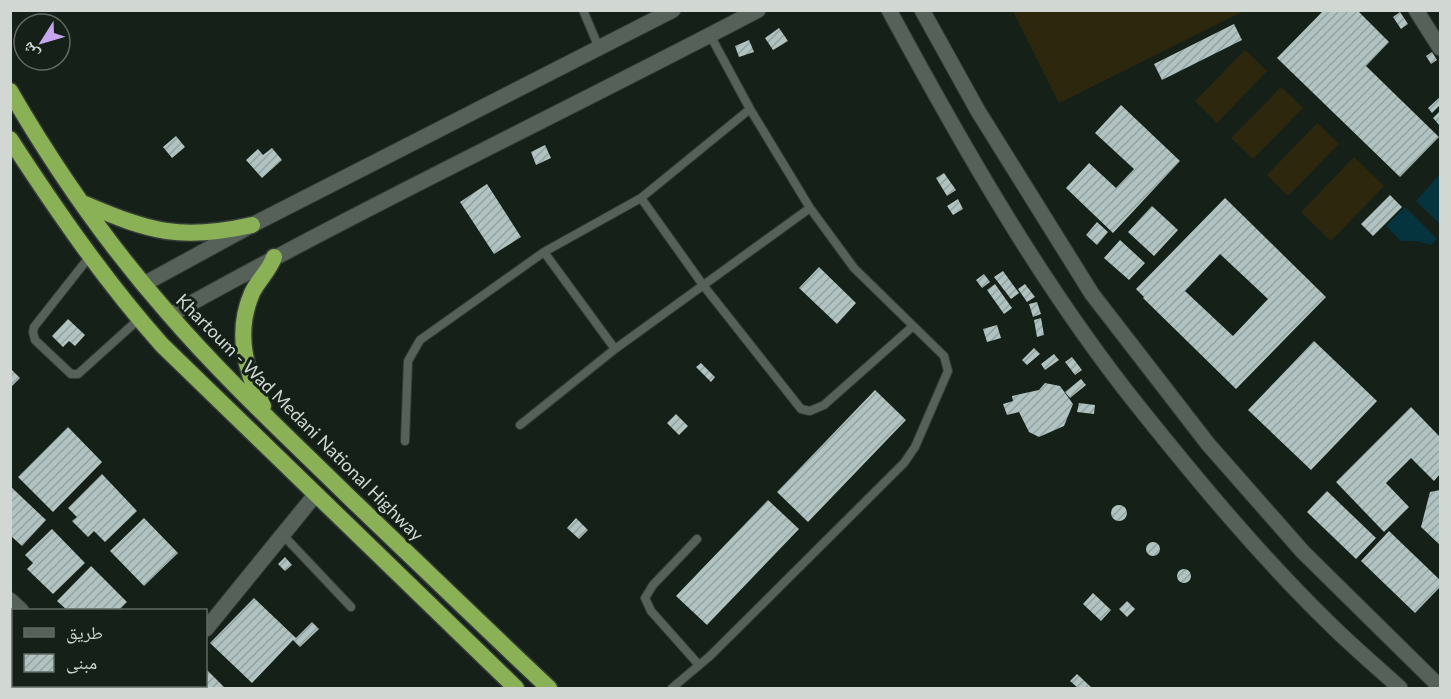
<svg xmlns="http://www.w3.org/2000/svg" width="1451" height="699" font-family="Lato,'Noto Naskh Arabic',sans-serif">
  <style>
    .garden { fill: #2d280d }
    .water { fill: #05343f }
    .building { fill: url(#building-hatch); fill-rule: evenodd }
    .lines { fill: none; stroke-linecap: round; stroke-linejoin: round }
    .service-casing { stroke: #343b36; stroke-width: 10 }
    .minor-casing { stroke: #343b36; stroke-width: 17 }
    .tertiary-casing { stroke: #343b36; stroke-width: 17 }
    .trunk-casing { stroke: #343b36; stroke-width: 19 }
    .service { stroke: #556159; stroke-width: 8 }
    .minor { stroke: #556159; stroke-width: 15 }
    .tertiary { stroke: #556159; stroke-width: 15 }
    .trunk { stroke: #8ab155; stroke-width: 16 }
    .labels { text-anchor: middle; dominant-baseline: central; stroke-width: 6; stroke-linejoin: round; paint-order: stroke }
    .street-label { font-size: 18px; fill: #d1d8d3; stroke: #152019 }
  </style>
  <defs>
    <pattern id="building-hatch" width="6" height="6" patternUnits="userSpaceOnUse" patternTransform="scale(1.5)"><rect width="6" height="6" fill="#b1c3c1"/><path d="M-1 1l2-2M0 6l6-6M5 7l2-2" fill="none" stroke="#94a2a0"/></pattern>
  </defs>
  <rect width="100%" height="100%" fill="#152019"/>
  <!-- garden -->
  <path class="garden" d="M1013,11H1244L1059,103Z
    M1245,50L1267,71L1217,123L1195,101Z
    M1281,87L1303,108L1253,159L1231,138Z
    M1317,123L1339,144L1288,196L1267,175Z
    M1354,157L1384,186L1331,241L1301,212Z"/>
  <!-- water -->
  <path class="water" d="M1440,174V224L1416,201Z
    M1405,207L1437,239L1431,245L1417,241H1401L1386,226Z"/>
  <!-- building -->
  <path class="building" d="M1324,10H1357L1389,42L1366,66L1439,137L1400,177L1277,58Z
    M1400,12L1408,24L1401,29L1393,17Z
    M1234,24L1242,40L1162,80L1154,64Z
    M779,28L788,41L773,50L765,38Z
    M749,40L754,52L739,57L735,46Z
    M1432,52L1437,60L1431,64L1426,56Z
    M1440,97V105L1432,113L1428,108Z
    M1121,105L1180,161L1113,233L1066,188L1089,163L1116,188L1134,169L1095,133Z
    M1439,112L1440,114V126L1433,118Z
    M176,136L185,147L172,158L163,147Z
    M545,145L551,158L536,165L531,152Z
    M272,148L282,160L262,178L246,160L258,149L263,155Z
    M944,173L956,190L947,196L936,178Z
    M487,184L521,237L494,254L460,202Z
    M1390,195L1402,207L1373,236L1361,224Z
    M1225,198L1326,297L1236,389L1143,298L1144,297L1136,289ZM1220,254L1268,299L1233,336L1185,291Z
    M958,199L963,209L953,215L947,206Z
    M1152,206L1178,230L1154,256L1128,232Z
    M1097,222L1108,232L1097,245L1086,235Z
    M1120,240L1145,263L1129,280L1104,258Z
    M819,267L856,303L837,324L799,288Z
    M1003,271L1019,293L1011,299L994,277Z
    M984,274L990,282L982,288L976,280Z
    M995,284L1012,308L1004,314L987,290Z
    M1025,284L1035,297L1027,302L1018,289Z
    M1037,302L1041,314L1033,317L1029,304Z
    M1041,318L1044,335L1037,337L1034,320Z
    M68,319L85,335L75,346L69,341L63,347L52,336Z
    M997,325L1001,338L987,342L983,329Z
    M1314,341L1377,401L1311,470L1248,410Z
    M1034,348L1040,354L1027,365L1022,360Z
    M1054,354L1059,360L1045,370L1041,364Z
    M1072,357L1082,370L1075,375L1065,362Z
    M701,363L715,377L711,382L696,367Z
    M10,368L20,378L10,388Z
    M1081,379L1086,385L1070,398L1065,392Z
    M1045,383L1060,386L1073,404L1064,426L1039,437L1029,432L1019,412L1007,415L1003,404L1013,401L1012,396L1039,390Z
    M875,390L906,420L808,522L777,492Z
    M1079,403L1095,405L1094,414L1077,412Z
    M1411,407L1440,437V474L1434,481L1411,458L1386,483L1409,507L1384,532L1336,482Z
    M676,414L688,426L679,435L667,423Z
    M68,427L102,462L53,512L18,477Z
    M102,474L137,511L105,542L94,531L88,537L72,521L77,517L68,508Z
    M10,486L46,520L22,546L12,537L10,539Z
    M1440,490V545L1421,527L1430,492Z
    M1327,491L1376,538L1356,559L1307,512Z
    M768,500L799,529L707,625L676,596Z
    M1111 513a8 8 0 1 1 16 0a8 8 0 1 1-16 0Z
    M144,518L178,553L144,586L110,551Z
    M576,518L588,530L579,539L567,528Z
    M52,529L85,563L53,594L27,569L33,563L25,555Z
    M1389,531L1440,580V587L1415,613L1361,561Z
    M1146 549a7 7 0 1 1 14 0a7 7 0 1 1-14 0Z
    M285,557L292,565L285,571L278,564Z
    M91,566L127,602L119,610H67L57,601Z
    M1177 576a7 7 0 1 1 14 0a7 7 0 1 1-14 0Z
    M1093,593L1111,610L1101,621L1083,604Z
    M254,598L296,638L312,622L319,629L300,647L293,640L252,683L210,643Z
    M1127,601L1135,609L1127,617L1119,609Z
    M14,647V686H41L39,688H10V651Z
    M206,669L225,688H171L174,686H206Z
    M1077,674L1092,688H1078L1070,681Z"/>
  <g class="lines">
    <defs>
      <path id="service" d="M583,10L599,48
        M641,198L703,285L801,409L810,411L824,405L912,327
        M544,252L615,349
        M90,256L34,327L33,332L35,340L71,374H78L139,319
        M520,425L615,349L810,208
        M405,441L408,361L420,340L544,252L641,198L750,109
        M282,534L351,607
        M697,539L653,585L645,598L651,611L699,665
        M672,688L710,656L904,463L915,447L948,371L944,356L854,268L810,208L750,109L710,35"/>
      <path id="minor" d="M10,600L21,610
        M206,629L315,495
        M96,686L99,688
        M157,688L159,686"/>
      <path id="tertiary" d="M889,10C962,145 1042,286 1138,406C1198,481 1261,557 1330,624C1352,646 1377,667 1400,688
        M922,10L978,111L1092,294L1116,325L1208,444L1303,552L1440,687
        M1416,10L1440,48
        M144,284L252,225L673,10
        M170,315C363,207 562,113 758,10"/>
      <path id="trunk" d="M10,91C54,167 110,247 168,313C224,378 288,437 349,497C416,561 482,625 549,688
        M10,139C57,211 105,281 162,345L516,688
        M85,204C151,232 181,241 252,225
        M263,406C245,370 235,332 252,293C258,280 270,270 274,257"/>
    </defs>
    <!-- service casing -->
    <use href="#service" class="service-casing"/>
    <!-- minor casing -->
    <use href="#minor" class="minor-casing"/>
    <!-- tertiary casing -->
    <use href="#tertiary" class="tertiary-casing"/>
    <!-- trunk casing -->
    <use href="#trunk" class="trunk-casing"/>
    <!-- service -->
    <use href="#service" class="service"/>
    <!-- minor -->
    <use href="#minor" class="minor"/>
    <!-- tertiary -->
    <use href="#tertiary" class="tertiary"/>
    <!-- trunk -->
    <use href="#trunk" class="trunk"/>
  </g>
  <g class="labels">
    <!-- street labels -->
    <g class="street-label">
      <text transform="translate(300 417) rotate(45)">Khartoum - Wad Medani National Highway</text>
    </g>
  </g>
  <!-- border -->
  <rect width="1451" height="699" fill="none" stroke="#d1d8d3" stroke-width="24"/>
  <!-- legend -->
  <rect x="12" y="609" width="195" height="78" fill="#152019" stroke="#606a63" stroke-width="1.5"/>
  <rect x="24" y="628" width="30" height="9" fill="#556159" stroke="#606a63" stroke-width="1.5"/>
  <text x="66" y="639" font-size="18" fill="#d1d8d3">طريق</text>
  <rect x="24" y="654" width="30" height="18" fill="url(#building-hatch)" stroke="#606a63" stroke-width="1.5"/>
  <text x="66" y="669" font-size="18" fill="#d1d8d3">مبنى</text>
  <!-- north arrow -->
  <g transform="translate(42 42) rotate(233)"><circle r="28" fill="#152019" stroke="#606a63" stroke-width="1.5"/>
  <path d="M0-4.5L10 22L0 15L-10 22Z" fill="#c7a6ef"/>
  <text y="-9" font-size="16" font-weight="bold" text-anchor="middle" fill="#d1d8d3">ش</text>
  </g>
</svg>
